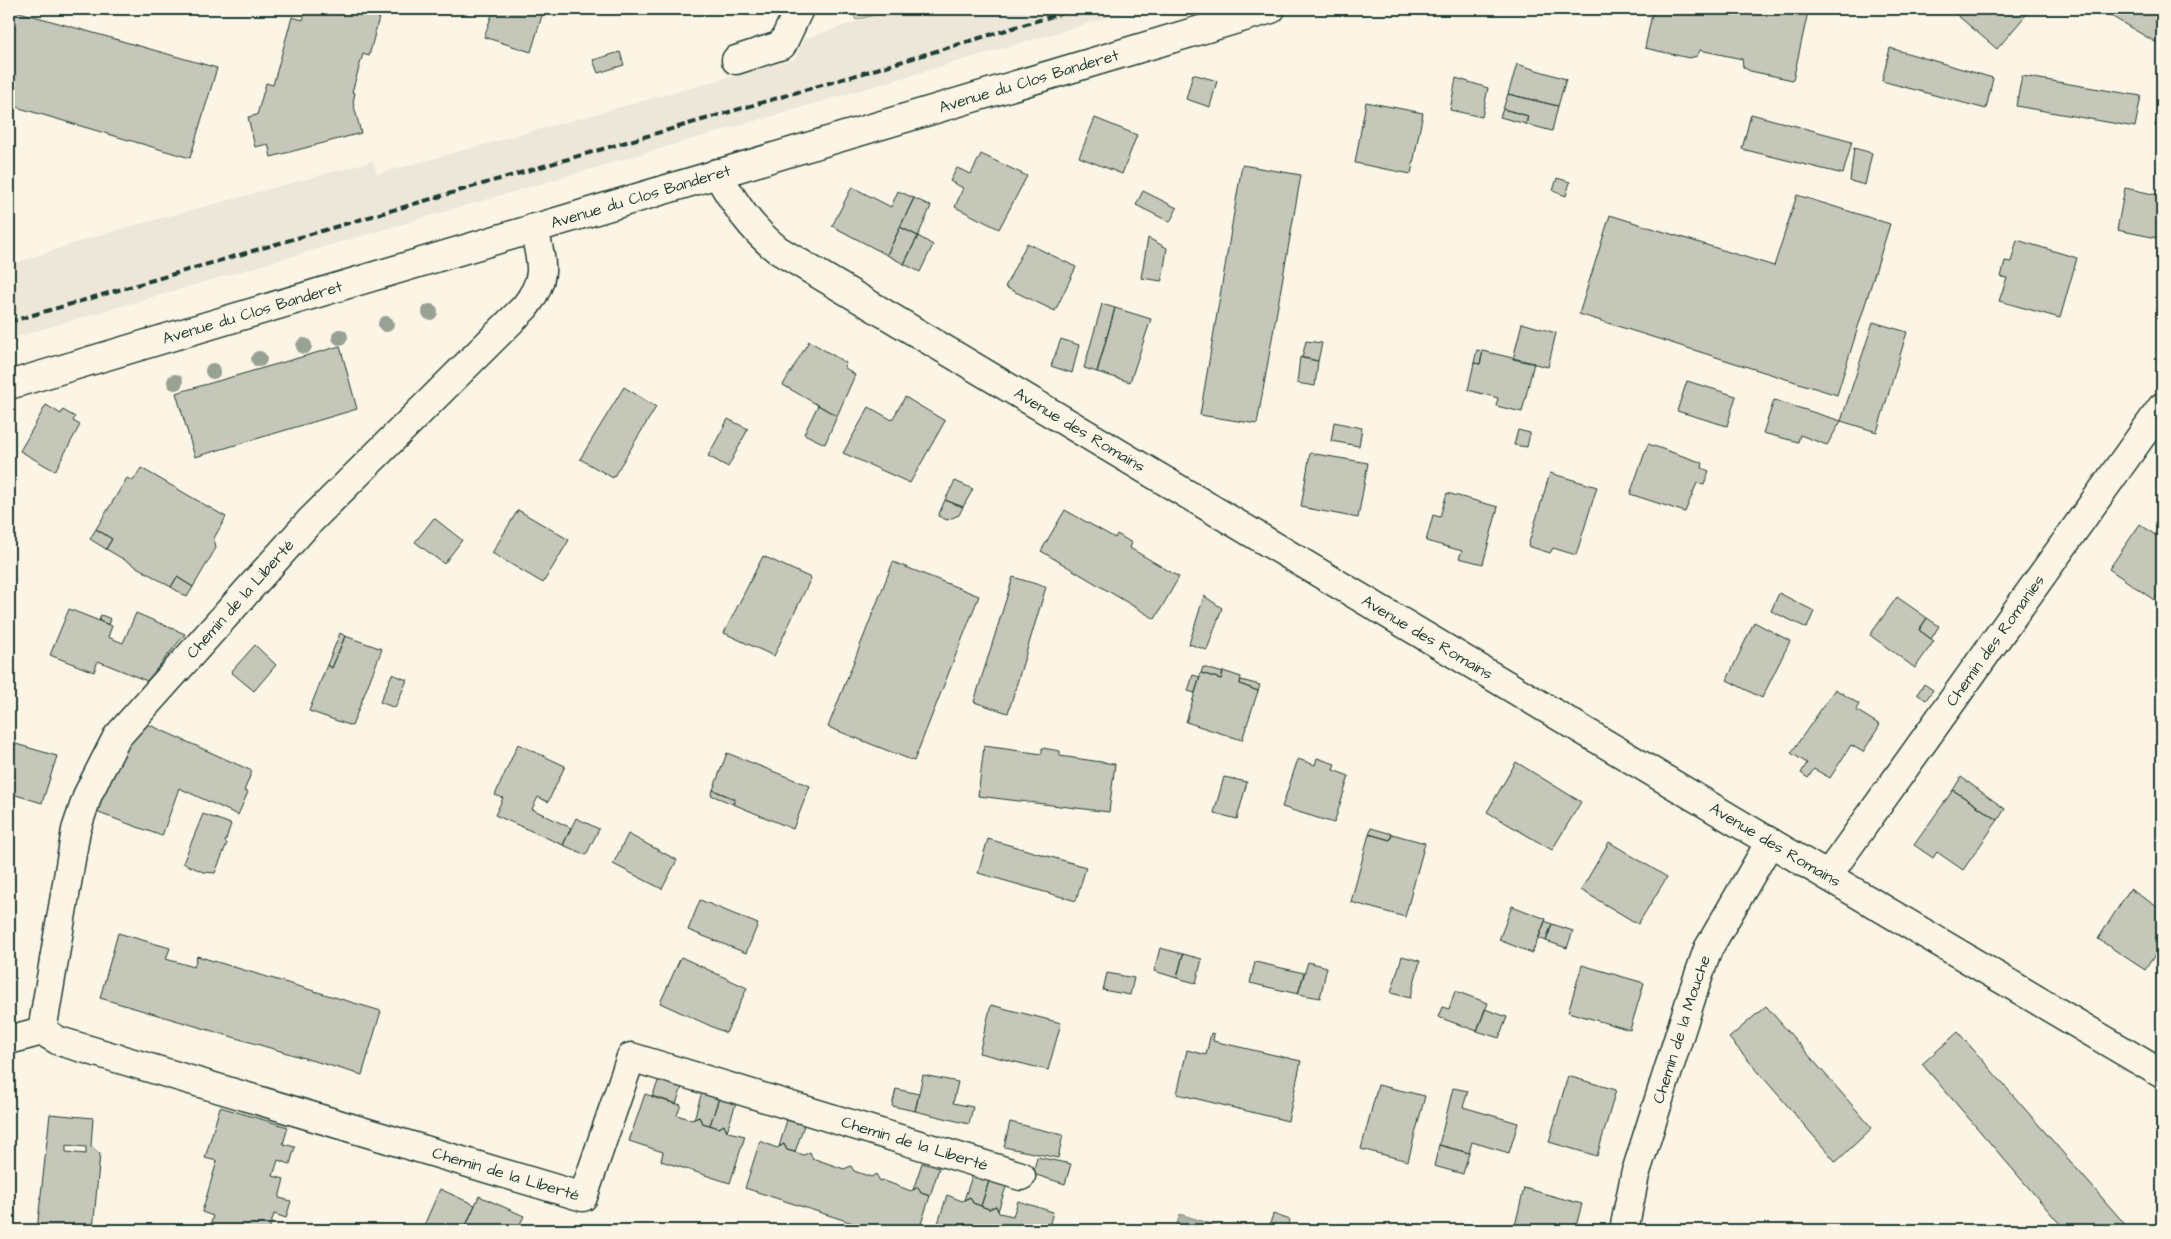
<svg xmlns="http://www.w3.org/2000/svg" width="2171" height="1239" font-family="'Architects Daughter',sans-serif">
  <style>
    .built { fill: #ece7d8 }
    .green { fill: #dcdacc; stroke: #7e8c80 }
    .water { fill: #aeb3a7; stroke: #758479 }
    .building { fill: #c5c7b9; stroke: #1f3d34; fill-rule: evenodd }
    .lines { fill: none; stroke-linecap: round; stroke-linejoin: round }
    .minor-casing { stroke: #1f3d34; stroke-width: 31 }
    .major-casing { stroke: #1f3d34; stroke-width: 31 }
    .minor { stroke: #fcf5e5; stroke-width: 28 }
    .major { stroke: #fcf5e5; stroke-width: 28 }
    .rail { stroke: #1f3d34; stroke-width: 4; stroke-dasharray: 8 4; stroke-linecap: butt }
    .tree { fill: #97a194 }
    .labels { text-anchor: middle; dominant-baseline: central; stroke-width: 4; stroke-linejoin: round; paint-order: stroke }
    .street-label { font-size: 16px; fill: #1f3d34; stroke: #fcf5e5 }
  </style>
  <rect width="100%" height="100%" fill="#fcf5e5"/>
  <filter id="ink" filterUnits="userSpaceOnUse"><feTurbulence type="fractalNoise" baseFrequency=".02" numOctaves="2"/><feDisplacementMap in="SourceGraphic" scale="10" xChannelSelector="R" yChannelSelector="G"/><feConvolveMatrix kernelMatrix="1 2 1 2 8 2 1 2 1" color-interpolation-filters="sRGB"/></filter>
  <g filter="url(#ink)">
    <!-- built -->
    <path class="built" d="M895,9H1138L9,339V265L103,234L373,161L377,174L795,59L804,39Z"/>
    <!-- green -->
    <path class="green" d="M852,9H895L856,20Z"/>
    <!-- water -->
    <path class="water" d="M1180,1214L1230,1230H1175Z"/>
    <!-- building -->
    <path class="building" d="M9,9L217,68L190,158L9,105Z
      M306,9L381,10L369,56L363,54L352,92L355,93L353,102L361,133L271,157L268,144L255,147L248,117L257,115L266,83L273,85L292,17L303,20Z
      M378,9H403L401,15Z
      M494,9H544L531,52L484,37Z
      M1653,9H1795L1808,12L1793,80L1750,71L1743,67L1742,59L1700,50L1697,56L1689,58L1645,48Z
      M1950,9H2031L1997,49Z
      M2099,9H2162V46Z
      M1890,48L1993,78L1986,109L1882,81Z
      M620,52L624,65L598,73L593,60Z
      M1517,64L1566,79L1558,106L1508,94Z
      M1193,74L1217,81L1210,107L1186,99Z
      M2022,76L2141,96L2135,127L2016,106Z
      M1456,78L1488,88L1482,117L1450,110Z
      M1508,94L1558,106L1552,131L1526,124L1528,116L1503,109Z
      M2162,98V128L2155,126Z
      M1366,102L1423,113L1411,174L1355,163Z
      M1503,109L1528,116L1526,124L1500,117Z
      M1751,114L1852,141L1843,174L1742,149Z
      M1095,118L1137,135L1122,174L1079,157Z
      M1854,148L1872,153L1865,185L1850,181Z
      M981,154L1027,176L999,229L955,207L963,188L950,181L957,168L971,174Z
      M1242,165L1301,175L1257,424L1200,415Z
      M1557,178L1570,182L1566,196L1553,191Z
      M852,187L891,207L898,191L914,198L887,255L832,226Z
      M2125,188L2162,196V239L2117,230Z
      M1143,191L1177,208L1170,222L1136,205Z
      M1797,195L1890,224L1837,395L1579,314L1610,215L1774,266Z
      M914,198L931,206L918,236L900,227Z
      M900,227L918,236L904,264L887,255Z
      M918,236L933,245L920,272L904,264Z
      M1148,238L1167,248L1162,281L1141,278Z
      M2017,240L2077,258L2060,318L1999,301L2007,278L2001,277L2005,261L2011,262Z
      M1027,243L1076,267L1055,311L1005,287Z
      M1102,304L1115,308L1097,372L1084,368Z
      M1115,308L1151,319L1130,382L1097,372Z
      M1873,322L1907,332L1877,432L1841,421Z
      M1522,323L1556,333L1548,367L1513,359Z
      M1061,339L1079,345L1072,373L1051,366Z
      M809,341L846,363L844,367L855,375L837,416L783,385Z
      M1306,341L1322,343L1318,361L1302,358Z
      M340,346L357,409L195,457L176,393Z
      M1477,350L1483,351L1480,364L1474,363Z
      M1483,351L1534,363L1522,412L1496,406L1498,398L1468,390L1474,363L1480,364Z
      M1300,357L1318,361L1315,386L1297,383Z
      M1687,381L1736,396L1727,426L1677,411Z
      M624,387L656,407L613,478L580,459Z
      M905,397L945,421L910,483L843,453L869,407L892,420Z
      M1774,400L1841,421L1827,445L1800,435L1798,442L1763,433Z
      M46,405L61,414L63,410L75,417L73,421L80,425L55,471L20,451Z
      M818,405L837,416L825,444L804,434Z
      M728,419L748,429L728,467L708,456Z
      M1334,422L1362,428L1359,446L1331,441Z
      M1518,430L1530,433L1527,447L1514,445Z
      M1648,444L1703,463L1702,468L1709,471L1704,485L1697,483L1685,512L1630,494Z
      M1310,453L1368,463L1358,518L1301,507Z
      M141,468L226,517L214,538L216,548L193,587L177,577L171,587L106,549L112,539L96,529L127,478L133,481Z
      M1550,473L1597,487L1576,555L1553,548L1550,553L1528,546Z
      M955,481L973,489L963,507L945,500Z
      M1447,493L1498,507L1483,564L1459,558L1462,551L1426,541L1433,515L1440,517Z
      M945,500L963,507L959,515L947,520L938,516Z
      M518,510L569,540L543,583L492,553Z
      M1065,510L1115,538L1117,534L1132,543L1130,548L1179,577L1155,619L1041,551Z
      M434,518L462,540L444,564L415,542Z
      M2140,524L2162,540V590L2154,600L2109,569Z
      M96,529L112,539L106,549L90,539Z
      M763,556L811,578L774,656L724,633Z
      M893,562L979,596L914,761L828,727Z
      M177,577L193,587L187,597L171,587Z
      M1013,577L1046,587L1008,713L974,702Z
      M1779,593L1814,611L1807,628L1771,611Z
      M1204,596L1222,608L1207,650L1189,644Z
      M1897,597L1927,618L1919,630L1934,641L1915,668L1870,635Z
      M69,609L112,626L108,637L123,643L136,613L185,634L147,681L98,661L94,672L50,655Z
      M101,615L111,619L109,625L99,621Z
      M1927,618L1939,626L1931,639L1919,630Z
      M1754,622L1790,641L1762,698L1727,680Z
      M340,633L345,636L332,668L327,665Z
      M345,636L382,649L352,726L309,711L327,665L332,668Z
      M255,645L276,665L254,691L231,672Z
      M1203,667L1223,673L1221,679L1201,673Z
      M1223,671L1241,677L1240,684L1258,691L1242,740L1186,722L1201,673L1221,679Z
      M392,674L407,680L395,708L380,702Z
      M1193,675L1200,677L1195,693L1188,691Z
      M1241,680L1260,685L1258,691L1240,684Z
      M1924,684L1933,690L1926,700L1917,694Z
      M1835,689L1859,704L1856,710L1880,725L1863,752L1851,745L1830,778L1814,769L1808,778L1801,773L1807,763L1791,753Z
      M141,721L252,771L244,791L248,792L238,815L179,788L162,836L96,812L109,775Z
      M9,742L57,756L42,803L9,793Z
      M518,744L565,766L548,802L538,797L532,809L571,828L563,845L495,815L503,798L495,795Z
      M984,746L1042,754V748L1060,751V756L1115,764L1109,812L978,796Z
      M727,753L810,786L793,829L733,804L735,799L713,790Z
      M1317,758L1335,764L1333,770L1349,776L1334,823L1282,807L1298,759L1315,765Z
      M1516,762L1581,802L1552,850L1487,812Z
      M1224,777L1247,782L1237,819L1214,813Z
      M1961,777L2005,809L1998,820L1953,790Z
      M713,790L735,799L733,804L711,795Z
      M1953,790L1998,820L1963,870L1937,852L1933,858L1914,845Z
      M203,814L231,824L225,842L227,843L215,873L203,872L183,863Z
      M576,818L599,829L586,855L563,845Z
      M1371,828L1392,834L1390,840L1369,834Z
      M628,834L677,860L662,889L613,864Z
      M1369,834L1390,840L1392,834L1425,843L1405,917L1351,902Z
      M988,839L1086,867L1076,901L978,873Z
      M1609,842L1667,877L1638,924L1581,890Z
      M2130,889L2159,908L2162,904V944L2145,970L2098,939Z
      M700,900L758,924L746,953L688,930Z
      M1512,906L1546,919L1532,953L1499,940Z
      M1545,921L1552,924L1546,941L1539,938Z
      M1552,924L1573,931L1567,948L1546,941Z
      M118,933L170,948L166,959L194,967L197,956L381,1011L362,1075L100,998Z
      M1160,948L1183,954L1177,978L1154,971Z
      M1183,954L1202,959L1196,983L1177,978Z
      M1402,956L1420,961L1410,998L1391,993Z
      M681,957L747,988L726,1033L660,1003Z
      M1255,962L1304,973L1298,994L1250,983Z
      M1308,962L1327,967L1320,998L1298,994Z
      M1582,965L1644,983L1630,1030L1568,1012Z
      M1107,973L1134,978L1130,995L1103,990Z
      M1455,991L1488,1003L1477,1031L1438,1017L1442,1007L1449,1009Z
      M991,1005L1061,1023L1048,1070L979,1053Z
      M1766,1006L1872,1128L1836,1162L1729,1038Z
      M1485,1009L1507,1017L1499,1038L1477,1031Z
      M1958,1032L2130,1230H2065L1922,1064Z
      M1211,1033L1214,1034L1213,1041L1301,1061L1288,1121L1177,1094L1187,1050L1206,1055Z
      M923,1075L958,1082L953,1103L973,1107L969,1124L915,1111Z
      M1568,1076L1616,1090L1597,1156L1549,1142Z
      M659,1079L682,1087L676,1104L652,1097Z
      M1378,1085L1425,1096L1408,1161L1361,1149Z
      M1453,1088L1468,1091L1463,1107L1518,1123L1509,1153L1472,1142L1469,1153L1439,1145Z
      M896,1089L919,1094L915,1111L892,1106Z
      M702,1092L719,1098L710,1125L702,1123L699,1117L694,1119Z
      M645,1094L681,1105L677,1115L692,1120L699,1117L702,1123L719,1128L724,1125L728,1132L745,1136L730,1183L661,1161L663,1152L629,1141Z
      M719,1098L736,1103L727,1131L724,1125L719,1128L710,1125Z
      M220,1107L288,1127L283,1144L295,1147L290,1164L278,1160L273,1176L284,1179L279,1198L291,1201L286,1218L274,1214L269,1230H209L213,1216L202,1212L217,1161L205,1158Z
      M50,1114L93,1118L91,1146L100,1154L93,1230H37ZM66,1145L86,1147V1154L66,1152Z
      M787,1120L804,1125L795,1152L787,1150L784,1144L779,1147Z
      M1010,1122L1063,1135L1058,1158L1004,1147Z
      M760,1141L777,1148L784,1144L787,1150L804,1155L810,1152L813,1160L815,1159L844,1169L851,1166L854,1171L871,1177L876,1174L880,1181L882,1180L911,1191L918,1187L921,1193L930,1196L919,1230H874L745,1188Z
      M1439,1145L1469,1153L1463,1174L1434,1166Z
      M1037,1157L1071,1164L1065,1184L1033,1174Z
      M922,1163L939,1168L930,1196L921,1193L918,1187L913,1190Z
      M973,1173L990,1178L981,1206L973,1203L970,1197L964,1200Z
      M990,1178L1007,1184L998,1211L996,1206L989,1209L981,1206Z
      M1524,1188L1582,1204L1575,1230H1514Z
      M440,1189L475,1205L464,1230H422Z
      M947,1195L962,1201L970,1197L973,1203L989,1209L996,1206L999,1213L1013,1216L1018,1201L1053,1212L1048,1230H936Z
      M479,1196L524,1216L517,1230H464Z
      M1273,1214L1290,1220L1287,1230H1268Z"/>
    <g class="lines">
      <defs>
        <g id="minor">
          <path d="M736,60L782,45L799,9"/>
          <path id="s1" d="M717,173C734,203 751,229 778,250L1770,842L2162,1074"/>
          <path id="s2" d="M1828,875L2162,407"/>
          <path id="s3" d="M42,1031L59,1041L583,1197L631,1057L1021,1176"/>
          <path id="s4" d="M9,1040L42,1031L76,830L88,794L117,737L309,522L525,307C549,276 541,263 534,228"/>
          <path id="s5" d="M1624,1230L1635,1175L1694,989L1708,949L1770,842"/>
        </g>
        <g id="major">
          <path id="s6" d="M9,385L1271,9"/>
        </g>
      </defs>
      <!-- minor casing -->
      <use href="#minor" class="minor-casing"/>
      <!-- major casing -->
      <use href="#major" class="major-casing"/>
      <!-- minor -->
      <use href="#minor" class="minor"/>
      <!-- major -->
      <use href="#major" class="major"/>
      <!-- rail -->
      <path class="rail" d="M9,322L870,71L1076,9"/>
    </g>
    <!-- trees -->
    <g class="tree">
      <circle cx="430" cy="312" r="8"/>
      <circle cx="386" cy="324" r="8"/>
      <circle cx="340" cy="337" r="8"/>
      <circle cx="304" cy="346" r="8"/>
      <circle cx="259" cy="359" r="8"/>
      <circle cx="213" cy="371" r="8"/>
      <circle cx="175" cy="382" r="8"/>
    </g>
  </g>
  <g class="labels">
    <!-- street labels -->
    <g class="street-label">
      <text stroke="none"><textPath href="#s6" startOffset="1064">Avenue du Clos Banderet</textPath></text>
      <text stroke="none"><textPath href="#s6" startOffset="659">Avenue du Clos Banderet</textPath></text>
      <text stroke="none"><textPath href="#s6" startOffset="254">Avenue du Clos Banderet</textPath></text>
      <text stroke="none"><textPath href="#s1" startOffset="450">Avenue des Romains</textPath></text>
      <text stroke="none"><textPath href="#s4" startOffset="525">Chemin de la Liberté</textPath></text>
      <text stroke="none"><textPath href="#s1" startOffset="855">Avenue des Romains</textPath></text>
      <text stroke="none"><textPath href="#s2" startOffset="288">Chemin des Romanies</textPath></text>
      <text stroke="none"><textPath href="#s1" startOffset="1260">Avenue des Romains</textPath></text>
      <text stroke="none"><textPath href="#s5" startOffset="209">Chemin de la Mouche</textPath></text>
      <text stroke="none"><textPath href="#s3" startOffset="1011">Chemin de la Liberté</textPath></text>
      <text stroke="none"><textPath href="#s3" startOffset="486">Chemin de la Liberté</textPath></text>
    </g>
  </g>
  <!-- margin -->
  <rect width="2171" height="1239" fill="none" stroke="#fcf5e5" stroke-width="30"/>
  <rect x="15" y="15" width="2141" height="1209" fill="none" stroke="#1f3d34" stroke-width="2" filter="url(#ink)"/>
</svg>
